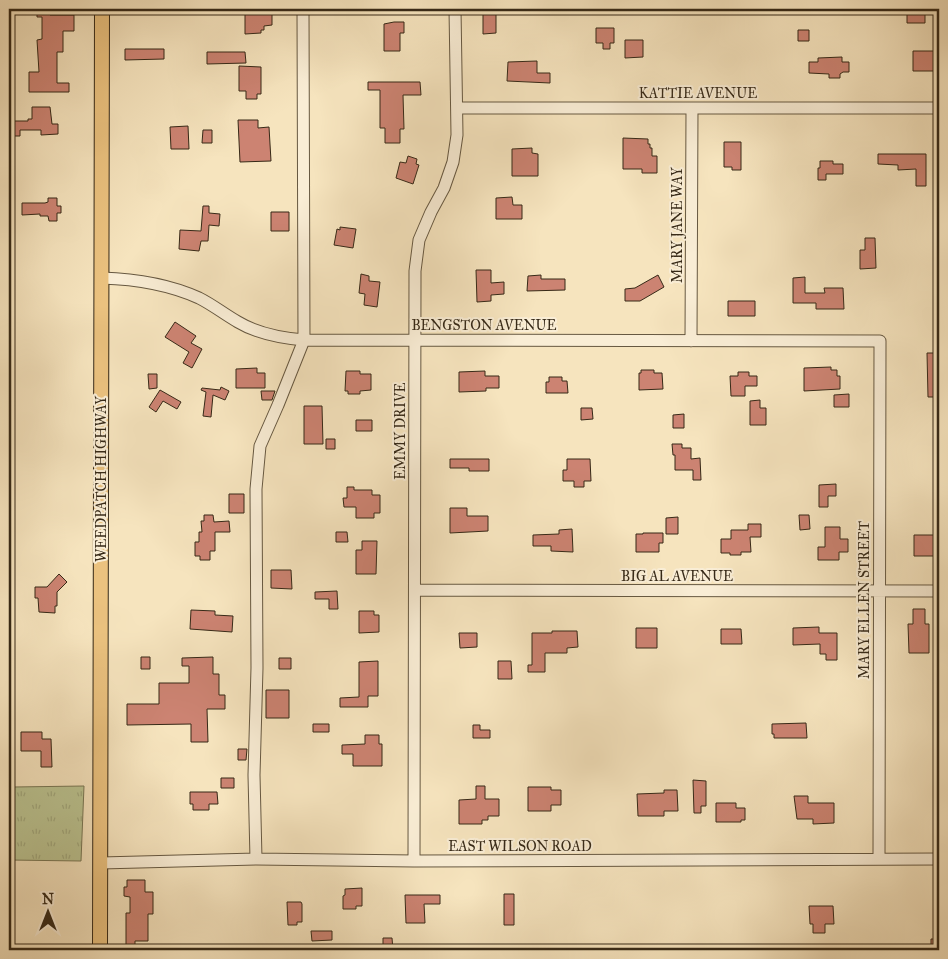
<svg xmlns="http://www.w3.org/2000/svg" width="948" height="959" font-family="'IM FELL Great Primer',serif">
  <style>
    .grass { fill: url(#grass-tufts); stroke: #787654 }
    .building { fill: #cc8372; stroke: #362917 }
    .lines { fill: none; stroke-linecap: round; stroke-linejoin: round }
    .minor-casing { stroke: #665841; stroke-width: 13 }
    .major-casing { stroke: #362917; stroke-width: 16 }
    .minor { stroke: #f9edd5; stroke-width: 11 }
    .major { stroke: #ebc27f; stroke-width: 14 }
    .labels { text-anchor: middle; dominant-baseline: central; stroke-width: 4; stroke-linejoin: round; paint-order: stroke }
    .street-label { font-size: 14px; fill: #362917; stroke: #f9edd5 }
  </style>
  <defs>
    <pattern id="grass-tufts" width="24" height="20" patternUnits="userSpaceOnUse" patternTransform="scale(1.25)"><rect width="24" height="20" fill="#bbc492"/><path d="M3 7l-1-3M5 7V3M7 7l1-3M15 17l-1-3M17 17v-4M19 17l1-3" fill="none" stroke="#a1a87d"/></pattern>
  </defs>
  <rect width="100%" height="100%" fill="#f6e4be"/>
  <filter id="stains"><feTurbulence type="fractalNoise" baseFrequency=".004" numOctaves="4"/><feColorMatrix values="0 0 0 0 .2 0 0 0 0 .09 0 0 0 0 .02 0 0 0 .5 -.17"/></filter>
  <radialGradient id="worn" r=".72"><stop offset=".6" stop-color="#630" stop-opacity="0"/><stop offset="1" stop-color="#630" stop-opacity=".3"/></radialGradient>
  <!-- grass -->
  <path class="grass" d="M9,774H13V787L84,786L81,861L9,860Z"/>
  <!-- building -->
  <path class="building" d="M37,9H50V15H74V31H63V52H57V83H69V92H29V72H39L37,40L42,39V17H37Z
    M907,9H925V23H907Z
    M483,12H496V33L483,34Z
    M245,13H272V25L264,26V30H261V33L245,34Z
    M394,22H404V33H400V51H384V24Z
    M596,28H614V43H610V49H603V43H596Z
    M798,30H809V41H798Z
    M625,40H643V57L625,58Z
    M125,49H164V59L125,60Z
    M913,51H939V71H913Z
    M207,52H245L246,63L207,64Z
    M842,57V62H849V72H843L840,74V78H829V74L809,73V62H818V58Z
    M537,61V73H550V83L507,81L508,62Z
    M239,66L261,67V94H257V99H246V91H239Z
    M368,82H420L421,95H403L404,129H400V143H385V128H380V90H368Z
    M32,107H50L52,124H58V134L41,135V130H20V136H9V121H28V119H32Z
    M238,120H258V128L269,127L271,161L240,162Z
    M188,126L189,149H171L170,127Z
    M203,130H212V143H202Z
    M623,138L648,139V144H650V148H652V156H657V173H642V169H623Z
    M724,142H741V170H732V167H724Z
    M532,148V153L538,154V176H512V149Z
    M878,154H926V186H916V169L898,170V165L878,164Z
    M408,156L417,159L416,164L419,165L413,184L396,178L400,162L406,163Z
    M820,161H833V164H843V174H826V180H818V168H820Z
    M512,197L513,205H522V219H496V198Z
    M48,198H57V206H61V213H57V221H49L48,216H40V214L22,215V203H45L48,202Z
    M203,206H209V213L220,214L219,226L209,225L208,241H201L199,251L179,249L180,230L201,231Z
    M271,212H289V231H271Z
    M340,227L356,229L353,248L334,245L337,229L340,230Z
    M865,238H875L876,268L860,269V250H865Z
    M476,270H491V283L504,282V294L491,295V301L477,302Z
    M361,274L369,276V281L380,282L377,307L364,305L365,294L359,293Z
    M541,275V279H565V290L527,291L528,276Z
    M658,275L664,287L640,301H625V289L635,288Z
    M805,277V293H825L824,288H843L844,309H816V303H793V278Z
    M728,301H755V316H728Z
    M175,322L196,336L191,343L202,349L192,368L183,363L189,352L165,337Z
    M927,353H939V382H936V397H928Z
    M831,367V370H837V376H840V389L804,391V368Z
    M257,368V373H265V388H236V369Z
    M641,370H654V373H662L663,389L639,390V373H641Z
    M346,371H360V374H371V390L360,391V394H348V391H345Z
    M485,371V376H499V388H486V391L459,392V372Z
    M738,372H749V376H757V386H745V396H731L730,376H738Z
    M148,374H157V388L149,389Z
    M549,377H562V381H567L568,393H546V382H549Z
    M221,387L229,391L225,400L213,395L211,417L203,416L206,392L201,390L202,388L220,390Z
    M160,390L181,402L177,409L163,401L156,412L149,407Z
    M261,391H275L272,400H262Z
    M849,394V407H834V395Z
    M760,400V408H766V425H750V401Z
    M304,406H322L323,444H304Z
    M581,408H592L593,419L581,420Z
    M684,414V428H673V415Z
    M356,420H372V431H356Z
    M326,439H335V449H326Z
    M672,444H682V448H691V459L700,458L701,480H693V470H675V455H673Z
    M450,459H489V471H469V468H450Z
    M567,459H590L591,481H584V487H574V481H563V470H567Z
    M836,484V496H828V507H819V485Z
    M347,487H354V490H372V495H380V513H374V518H356V507H344L343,498H347Z
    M229,494H244V513H229Z
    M450,508H467V516H488V531L450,533Z
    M204,515H213L214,522L229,521L230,532H215V551H210V560H200V556H195V542H199V532H202L201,521H204Z
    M799,515H809L810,529L800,530Z
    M678,517V534H666V518Z
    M748,524H761V537H750L751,552H741V555H730V553H721V539H731V530H748Z
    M825,527H840V539H848V552H839V560H818V547H825Z
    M572,529L573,552L551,551V546H533V535L559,534V530Z
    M336,532H347L348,542H336Z
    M643,533H663V543H659V552H636V534H643Z
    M914,535H935V556H914Z
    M362,541H377L376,574H356V550H362Z
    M271,570H291L292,589L271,588Z
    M59,574L67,582L57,592V606H55V613L39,612L38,598H35V587H47Z
    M337,591L338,609H329V599H315V592Z
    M913,609H925V624H929V653H909L908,624H913Z
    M191,610L215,611V615L233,616L232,632L190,629Z
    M359,611H374V615H379V632L359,633Z
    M819,627V633H837V660H826V654H820V644L793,645V628Z
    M636,628H657V648H636Z
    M721,629H741L742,644H721Z
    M552,631H577L578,647L567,648V653H545V672H528V665H532V633H552Z
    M459,633H477V647L460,648Z
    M141,657H150V669H141Z
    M213,657V674H219V695H225V709H207L208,742H191V724L127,725V704H159V683H189V666H182V658Z
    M279,658H291V669H279Z
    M378,661V696H368V707H340V698L359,697V662Z
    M498,661H511L512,679H498Z
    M266,690H289V718H266Z
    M806,723L807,738H774V734H772V724Z
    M313,724H329V732H313Z
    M473,725H480V730H490V738H473Z
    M21,732H42V739H51L52,767H41V751H21Z
    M365,735H379V744H382V766H353V754H342V745L365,744Z
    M238,749H247L246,760H238Z
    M221,778H234V788H221Z
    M693,780L706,781V806H701V813H694Z
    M476,786H485V799H499V816H488V820H482V824H459V800L476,799Z
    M528,787H551V790H561V805H551V811H528Z
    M664,790H677L678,811H664V816H638L637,794L664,793Z
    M190,792H217L218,804H209V810H193V804H190Z
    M794,796H808V803H834V823L813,824V819H797Z
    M716,803H736V808H745V820H741V822H716Z
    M127,880H145V892H153V914H148V941H135V946H126V913H130V897L124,896V887H127Z
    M362,888V906H356V909H343V896L345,895V889Z
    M504,894H514V925H504Z
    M405,895H440V904H424L425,923H406Z
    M287,902H301L302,904V922H297V925H288Z
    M809,906H833L834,924H825V933H813V924H810Z
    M311,931H332V940L312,941Z
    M383,938H392L393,950H383Z
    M931,939H939V950H931Z"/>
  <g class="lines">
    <defs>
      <path id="minor" d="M457,108H939
        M102,278C135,279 168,284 199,298C213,305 224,314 238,322C258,334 281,338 304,340L880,341L879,859
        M691,341L692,109
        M415,590L939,591
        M256,859L254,775L257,668L256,489L260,446L278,405L304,340L303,9
        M414,861L415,271L419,240L431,212L444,188L453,162L457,135L455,9
        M101,863L256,859L414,861L939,859"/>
      <path id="major" d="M100,950L102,9"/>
    </defs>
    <!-- minor casing -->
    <use href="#minor" class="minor-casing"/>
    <!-- major casing -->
    <use href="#major" class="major-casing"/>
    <!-- minor -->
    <use href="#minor" class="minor"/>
    <!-- major -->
    <use href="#major" class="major"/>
  </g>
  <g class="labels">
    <!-- street labels -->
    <g class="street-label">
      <text x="698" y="93">KATTIE AVENUE</text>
      <text transform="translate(677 225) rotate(-90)">MARY JANE WAY</text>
      <text x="484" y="325">BENGSTON AVENUE</text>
      <text transform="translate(400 431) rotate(-90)">EMMY DRIVE</text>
      <text transform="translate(101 479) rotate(-90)">WEEDPATCH HIGHWAY</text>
      <text x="677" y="576">BIG AL AVENUE</text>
      <text transform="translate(864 600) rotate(-90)">MARY ELLEN STREET</text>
      <text x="520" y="846">EAST WILSON ROAD</text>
    </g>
  </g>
  <!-- margin -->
  <rect width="948" height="959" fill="none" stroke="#f6e4be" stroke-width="30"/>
  <rect x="10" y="10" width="928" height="939" fill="none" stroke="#362917" stroke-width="2.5"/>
  <rect x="15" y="15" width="918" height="929" fill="none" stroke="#362917"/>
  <!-- north arrow -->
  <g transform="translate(48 912)" stroke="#f9edd5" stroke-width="4" paint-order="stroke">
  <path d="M0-4L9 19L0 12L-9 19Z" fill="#362917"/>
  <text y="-8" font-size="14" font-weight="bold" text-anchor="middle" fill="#362917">N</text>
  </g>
  <rect width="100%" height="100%" filter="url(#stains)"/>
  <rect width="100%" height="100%" fill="url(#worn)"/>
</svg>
